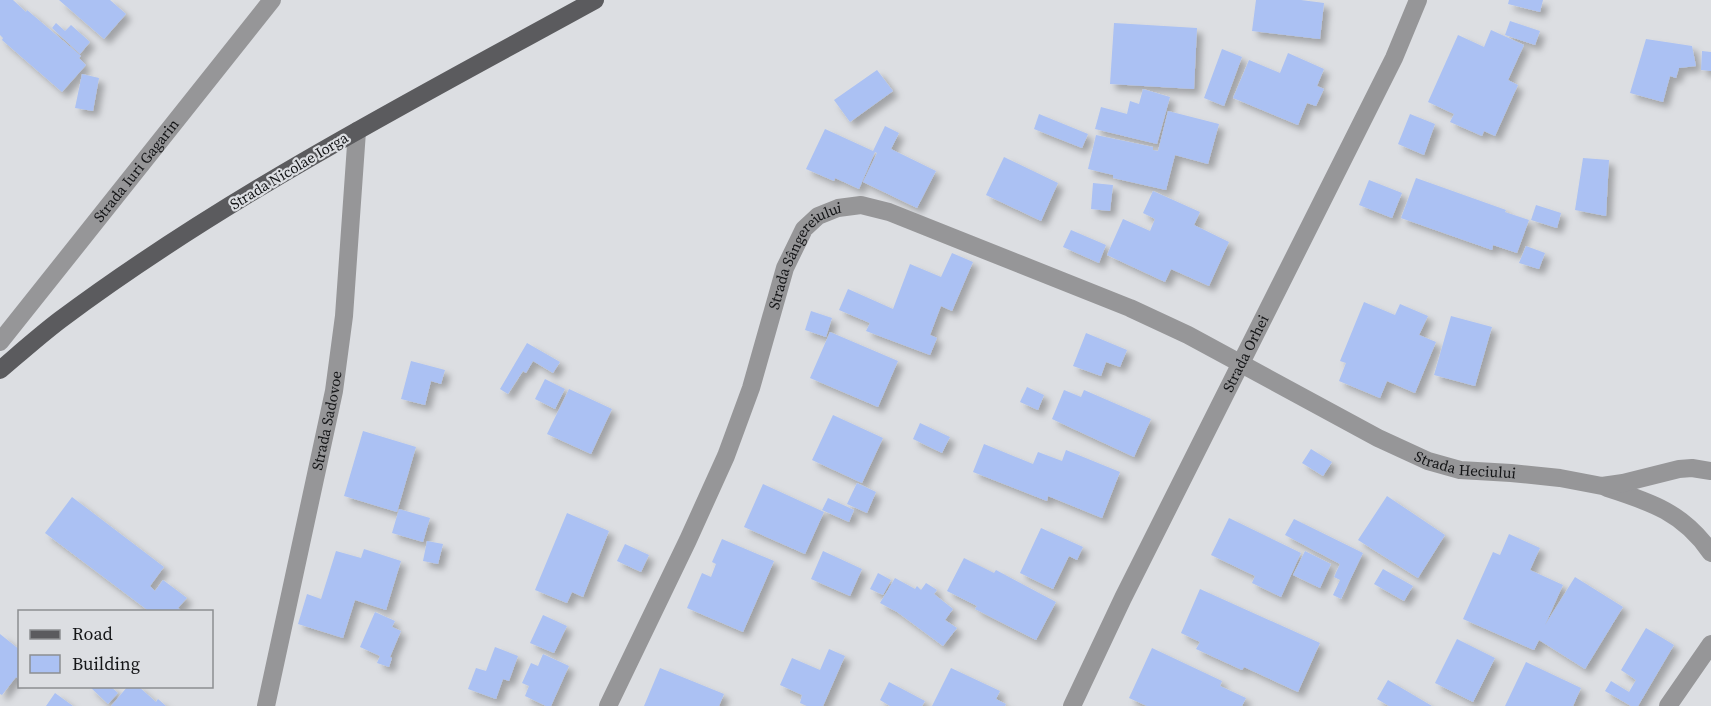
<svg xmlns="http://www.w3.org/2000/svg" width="1711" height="706" font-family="'Source Serif 4',serif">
<defs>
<filter id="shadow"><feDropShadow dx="5.5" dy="5.5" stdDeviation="3" flood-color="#0004"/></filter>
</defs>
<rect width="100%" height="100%" fill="#dcdee2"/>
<path fill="#abc1f3" filter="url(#shadow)" d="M0,0H13L26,12L27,10L81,56L79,58L86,65L62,92L2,40L3,38L0,35Z
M59,0H110L126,14L104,39Z
M1256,0H1301L1324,3L1320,39L1252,31Z
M1509,0H1543L1540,12L1508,4Z
M1510,21L1540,31L1535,45L1505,35Z
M56,23L65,31L71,25L90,42L80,54L52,28Z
M1114,23L1197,28L1194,89L1110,84Z
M1491,30L1524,45L1508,80L1518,85L1495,136L1484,131L1482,136L1450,122L1454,114L1428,102L1458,35L1484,47Z
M1646,39L1692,46L1696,66L1679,68L1676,78L1670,76L1663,102L1630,93Z
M1222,49L1242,57L1224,106L1204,98Z
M1702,51L1711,52V71L1701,70Z
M1288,53L1324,69L1317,86L1324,89L1316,106L1307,103L1298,125L1233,98L1249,60L1280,73Z
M877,70L893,91L850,122L834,100Z
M82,74L99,78L93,111L75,108Z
M1143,89L1170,97L1157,144L1095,129L1101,107L1127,114L1130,101L1139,104Z
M1168,111L1219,124L1208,164L1175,155L1166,190L1113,178V175L1088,169L1096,135L1153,147V150L1158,151Z
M1039,114L1088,134L1082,148L1034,129Z
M1410,114L1435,124L1424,155L1398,144Z
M885,126L899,133L891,149L936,171L917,208L863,182L877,153L875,152L859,189L835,178L834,181L806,169L825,129L873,151Z
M1004,157L1058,183L1041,221L986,195Z
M1583,158L1609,160L1606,216L1575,210Z
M1416,178L1506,210L1505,212L1529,220L1517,253L1493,245L1492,250L1401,218Z
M1369,180L1402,193L1392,218L1359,205Z
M1093,183L1113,185L1110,211L1091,209Z
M1153,191L1200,212L1194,225L1229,242L1209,286L1171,269L1165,282L1107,255L1123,219L1150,231L1155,219L1143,213Z
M1536,205L1561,213L1557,228L1531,220Z
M1071,230L1106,245L1099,263L1063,247Z
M1526,246L1545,253L1539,269L1519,263Z
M952,253L973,262L952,311L941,306L930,335L937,338L930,355L866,331L870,323L839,310L848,289L893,309L910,264L941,277Z
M1364,302L1395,315L1400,304L1428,316L1419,335L1436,342L1415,393L1387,381L1380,398L1339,381L1346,363L1340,361Z
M811,311L832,318L826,337L805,330Z
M1451,316L1492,327L1475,386L1434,375Z
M830,332L898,361L878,407L810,378Z
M1086,333L1127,350L1120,367L1106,362L1101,376L1073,366Z
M527,343L560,362L553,373L533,361L526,373L523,371L508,394L500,389Z
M411,361L445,370L441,384L431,381L425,405L401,399Z
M545,379L565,389L555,409L535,399Z
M1027,387L1044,395L1038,410L1020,402Z
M569,389L612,409L591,454L547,434Z
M1064,390L1081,397L1084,390L1151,419L1134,457L1052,419Z
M833,415L883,438L862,483L812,460Z
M920,423L950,437L942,453L913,439Z
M363,431L416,447L397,512L344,496Z
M984,444L1033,464L1038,452L1062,461L1066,450L1120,472L1102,518L1048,496L1047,501L973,472Z
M1311,449L1332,462L1323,476L1302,463Z
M857,483L876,492L867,513L847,504Z
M763,484L824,512L805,554L744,527Z
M1387,496L1445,535L1418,578L1358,540Z
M72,497L164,567L150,586L155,591L163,580L187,598L178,608L183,612H150L45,533Z
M828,498L854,510L849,522L822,510Z
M399,509L430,518L423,542L392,533Z
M567,513L609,531L583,597L572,592L567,603L535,590Z
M1229,518L1301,553L1281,597L1252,583L1255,576L1211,555Z
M1294,519L1363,553L1341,599L1333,595L1340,580L1334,577L1340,564L1285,535Z
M1041,528L1083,547L1077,560L1069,556L1053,589L1020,573Z
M1509,534L1540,548L1530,570L1563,585L1545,625L1575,577L1623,607L1585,669L1539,640L1534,650L1463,619L1493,552L1500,555Z
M722,539L774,561L743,632L687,608L702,573L711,577L716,564L712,562Z
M427,541L443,544L438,564L423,561Z
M625,544L649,555L641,572L617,561Z
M364,549L401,561L386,610L355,600L343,638L298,624L307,594L321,599L336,551L361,558Z
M823,551L862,569L850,596L811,579Z
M1305,551L1331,564L1320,588L1293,575Z
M964,558L994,573L996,570L1056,602L1036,640L975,609L977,606L947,591Z
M1383,569L1413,586L1404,601L1374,584Z
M878,573L891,580L883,595L870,589Z
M895,578L915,589L917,586L921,590L926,583L937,590L934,594L953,609L945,620L957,628L943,646L897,612L880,603Z
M1200,589L1320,643L1298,692L1244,667L1242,670L1196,649L1200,642L1181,633Z
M375,612L395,621L392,627L401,631L390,657L392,658L389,667L377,663L380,656L360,647Z
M543,615L567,626L554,653L530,643Z
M1646,628L1674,645L1638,706H1631L1605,691L1611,681L1629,692L1636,680L1621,670Z
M0,634L20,650V680L16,677L2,695L0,694Z
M1457,639L1495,658L1473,702L1435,683Z
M495,647L518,656L509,681L503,679L496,699L468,689L476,668L486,671Z
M1152,648L1222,681L1220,686L1246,698L1242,706H1147L1129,698Z
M829,649L845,656L823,706H807L800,703L802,695L780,685L792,658L820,670Z
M543,654L569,666L551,706H546L525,696L529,686L522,683L531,663L538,666Z
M1526,662L1581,688L1573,706H1505Z
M660,668L724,694L719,706H644Z
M951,668L1000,691L996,699L1006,704L1005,706H932Z
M1388,680L1432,706H1389L1377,699Z
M889,682L925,701L922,706H890L880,700Z
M89,686H110L118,693L108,704Z
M128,686H138L156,702L158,699L166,706H111Z
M55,693L73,706H46Z"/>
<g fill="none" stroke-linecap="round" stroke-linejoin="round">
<g stroke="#969698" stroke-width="18">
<path id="s1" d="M0,342L272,0"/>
<path d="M1607,488C1651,502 1684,513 1711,553"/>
<path id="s2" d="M266,706L334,391L344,316L357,131"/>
<path id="s3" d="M608,706L688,540L726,456L751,388L785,268L804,229L818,216L838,208L861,205L889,212L1130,308L1188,335L1378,438L1428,461L1460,470L1511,473L1560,478L1602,486L1623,483L1679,469L1692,468L1711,471"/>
<path id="s4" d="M1072,706L1123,598L1394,58L1418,0"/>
<path d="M1668,706L1711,644"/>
</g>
<path stroke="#5b5b5e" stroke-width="18" d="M0,370C20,353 39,336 60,320C226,196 413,100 595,0"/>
</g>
<g text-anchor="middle" stroke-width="4.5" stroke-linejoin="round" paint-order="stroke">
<g font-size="15" fill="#141517" stroke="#dcdee2">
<text dy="5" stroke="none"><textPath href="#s1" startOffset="219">Strada Iuri Gagarin</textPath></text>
<text transform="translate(289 171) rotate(-31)" y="5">Strada Nicolae Iorga</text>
<text dy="5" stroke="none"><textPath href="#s3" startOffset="496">Strada Sângereiului</textPath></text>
<text dy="5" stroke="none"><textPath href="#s4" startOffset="393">Strada Orhei</textPath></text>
<text dy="5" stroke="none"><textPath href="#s2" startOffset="292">Strada Sadovoe</textPath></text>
<text dy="5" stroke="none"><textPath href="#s3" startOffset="1242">Strada Heciului</textPath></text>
</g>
</g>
<rect x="18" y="610" width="195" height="78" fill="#dcdee2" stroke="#8c8e91" stroke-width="1.5"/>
<rect x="30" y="630" width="30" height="9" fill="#5b5b5e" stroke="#8c8e91" stroke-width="1.5"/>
<text x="72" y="640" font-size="18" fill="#141517">Road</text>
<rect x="30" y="655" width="30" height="18" fill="#abc1f3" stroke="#8c8e91" stroke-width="1.5"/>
<text x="72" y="670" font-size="18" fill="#141517">Building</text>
</svg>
